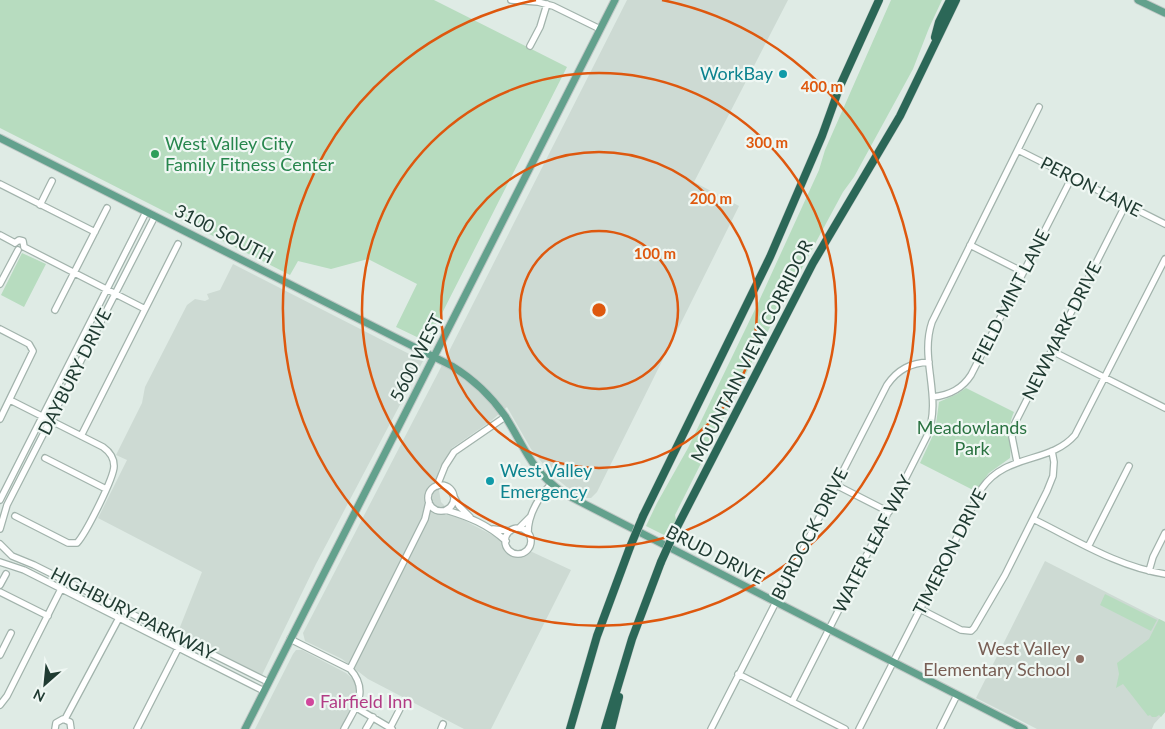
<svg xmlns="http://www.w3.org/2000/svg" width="1165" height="729" font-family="Lato,sans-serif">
<rect width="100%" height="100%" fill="#dfebe5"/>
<path fill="#cddad3" d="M627,0H788L694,182L739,206L597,492L591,498H584L573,492L552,475L531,449L507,407L491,421L452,448L439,469L437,478L441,502L454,515L496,537L502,542L506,553L518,557L530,551L571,570L491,729H464L368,679L342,659L305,641L303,633L438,373Z
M233,264L423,361L316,564L262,675L178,632L202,572L98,518L127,460L116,455L142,403L145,387L187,305L195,299L205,301L209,299L207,294L220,290Z
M1045,561L1165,622V712L1154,724L1152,729H1037L976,698Z
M296,650H302L346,673L354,680L357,697L340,729H255L293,654Z"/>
<path fill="#b7dcbf" d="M0,0H434L567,67L431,335L421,339L396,327L417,284L368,259L331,269L298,261L290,275L0,128Z
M891,0H942L929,28L913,69L854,177L843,192L762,342L675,515L676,520L668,537L646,526L657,503L688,448L759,301L819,170L825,150Z
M22,253L46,264L24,307L1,295Z
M966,388L1014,412C1006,430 1012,440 1010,458L989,473L975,491L920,463L935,431L939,402L957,394Z
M1105,594L1157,620L1151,631L1100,605Z
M1159,619L1165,622V712L1161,717L1159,715L1156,717H1152L1150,715L1148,716L1123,684L1116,688L1119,674L1117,663L1149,639Z"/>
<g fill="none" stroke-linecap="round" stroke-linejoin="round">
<g stroke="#a2b3ac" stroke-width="8">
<path id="minor" d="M511,0L538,2L553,6L600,29
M530,46L540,27L547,4
M1018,150L1165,224
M0,184L95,232
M40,205L52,181
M0,235L15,243
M15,243L19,240L23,241L24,247
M970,245L1023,272
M24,247L145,309
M0,284L18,250
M55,310L107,208
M0,329L29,344L33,351L0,419
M1052,351L1165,408
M933,397C950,395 962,389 971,375L1072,177
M10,400L103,447C110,452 114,458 114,466C114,478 86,533 77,543H68L15,516
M81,436L178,244
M45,458L106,489
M1017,462L1012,437L1015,423L1126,204
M836,485L889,512
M428 498a13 13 0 1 1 26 0a13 13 0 1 1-26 0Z
M437,486L445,466L454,452L505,417
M453,495L459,506L470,517
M0,500L146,212
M446,510C469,517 487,524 506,541
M1033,519C1076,540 1118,567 1165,574
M519,528L530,517
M505 541a13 13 0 1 1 26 0a13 13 0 1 1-26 0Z
M0,529L7,505L155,216
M493,529L510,531
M528,533C528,514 539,497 551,484
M0,544L12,556L34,565L268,682
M1088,547L1129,466
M0,562L24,570L264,691
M1149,571L1153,557L1165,533
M0,585L6,574
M0,592L48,616
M920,609L961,630L971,631L974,628L1005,575L1047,491L1053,476L1054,462L1052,451
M290,639L350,669C370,691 355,708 344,729
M0,655L11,633
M350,669L425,519L429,502
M738,674L845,729
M792,702L927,436C943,397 919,360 932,322L1039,107
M0,705L7,696L63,585
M355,707L392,729
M65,719L119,618
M390,728L403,703
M55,729L56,723L63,719L70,722L71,729
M137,729L183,639
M366,729L373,717
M441,729L443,724
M711,729L887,385C898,369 911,363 929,362
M859,729L982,488C1006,453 1050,464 1075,435L1165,259
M940,729L957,695"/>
</g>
<g stroke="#c1c8c6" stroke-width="9">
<path id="major" d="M1138,0L1165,13
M0,138L452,366C473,379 491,396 505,416C526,449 530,470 565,494L1024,729
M245,729L615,0"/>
</g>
<g stroke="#c1c8c6" stroke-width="9">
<path id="highway" d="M935,37L939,22L950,0
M643,516L770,257L822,136L840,86L879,0
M675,531L813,263L900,116L956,0
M570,729L597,636L630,547
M605,729L632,639L661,562
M611,729L619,697"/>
</g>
<use href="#minor" stroke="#fff" stroke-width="5.5"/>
<use href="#major" stroke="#63a18d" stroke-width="7"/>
<use href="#highway" stroke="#2b6757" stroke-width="8"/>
<g stroke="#c1c8c6" stroke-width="9" stroke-linecap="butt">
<path id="highway-bridge" d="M630,547L643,516
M661,562L675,531"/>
</g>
<use href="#highway-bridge" stroke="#2b6757" stroke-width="8"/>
</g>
<g fill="none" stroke="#de580e" stroke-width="2.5">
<circle cx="599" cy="310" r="79"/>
<circle cx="599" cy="310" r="158"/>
<circle cx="599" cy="310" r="237"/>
<path d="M662 0A316 316 0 1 1 536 0"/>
</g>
<g fill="#0f9aa8" stroke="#eff7f3" stroke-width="2">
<circle cx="783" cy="74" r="5"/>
<circle cx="490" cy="481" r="5"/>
</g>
<circle fill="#2e9e5b" stroke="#eff7f3" stroke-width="2" cx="155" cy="154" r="5"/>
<circle fill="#8d6e63" stroke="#eff7f3" stroke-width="2" cx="1080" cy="659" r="5"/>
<circle fill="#d1479c" stroke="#eff7f3" stroke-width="2" cx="310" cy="702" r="5"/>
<g text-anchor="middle" stroke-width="4.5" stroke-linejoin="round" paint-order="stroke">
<g font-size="18" fill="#0d838f" stroke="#eff7f3" text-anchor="end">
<text x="773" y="80">WorkBay</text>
<text x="500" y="477" text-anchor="start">West Valley<tspan x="500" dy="21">Emergency</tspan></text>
</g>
<g font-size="18" fill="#27864d" stroke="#eff7f3" text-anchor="start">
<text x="165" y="150">West Valley City<tspan x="165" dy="21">Family Fitness Center</tspan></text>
</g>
<g font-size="18" fill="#203b32" stroke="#eff7f3">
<text transform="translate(1091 187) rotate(27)" y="6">PERON LANE</text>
<text transform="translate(224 234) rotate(27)" y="6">3100 SOUTH</text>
<text transform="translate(1011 297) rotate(-63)" y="6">FIELD MINT LANE</text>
<text transform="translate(1062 331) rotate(-63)" y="6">NEWMARK DRIVE</text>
<text transform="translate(752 351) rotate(-63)" y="6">MOUNTAIN VIEW CORRIDOR</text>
<text transform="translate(417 358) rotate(-63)" y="6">5600 WEST</text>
<text transform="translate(75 372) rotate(-63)" y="6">DAYBURY DRIVE</text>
<text transform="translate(810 534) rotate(-63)" y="6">BURDOCK DRIVE</text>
<text transform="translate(873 544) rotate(-63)" y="6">WATER LEAF WAY</text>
<text transform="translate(950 552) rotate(-63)" y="6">TIMERON DRIVE</text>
<text transform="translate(715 555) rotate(27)" y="6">BRUD DRIVE</text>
<text transform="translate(133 614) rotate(27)" y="6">HIGHBURY PARKWAY</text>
</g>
<g font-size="18" fill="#2a7241" stroke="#eff7f3">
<text x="972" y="434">Meadowlands<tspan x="972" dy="21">Park</tspan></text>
</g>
<g font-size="18" fill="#785e54" stroke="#eff7f3" text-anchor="end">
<text x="1070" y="655">West Valley<tspan x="1070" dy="21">Elementary School</tspan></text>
</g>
<g font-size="18" fill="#b23c85" stroke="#eff7f3" text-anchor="start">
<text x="320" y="708">Fairfield Inn</text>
</g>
</g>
<circle cx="599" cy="310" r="8" fill="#de580e" stroke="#eff7f3" stroke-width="2.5"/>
<g font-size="15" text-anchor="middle" font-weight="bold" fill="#de580e" stroke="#eff7f3" stroke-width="4.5" stroke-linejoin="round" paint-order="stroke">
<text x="822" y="92">400 m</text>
<text x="767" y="148">300 m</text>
<text x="711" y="204">200 m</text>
<text x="655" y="259">100 m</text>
</g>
<g transform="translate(45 684) rotate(207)" stroke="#eff7f3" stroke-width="4" paint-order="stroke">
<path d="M0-4L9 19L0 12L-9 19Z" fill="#203b32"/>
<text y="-8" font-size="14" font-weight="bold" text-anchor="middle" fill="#203b32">N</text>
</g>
</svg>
